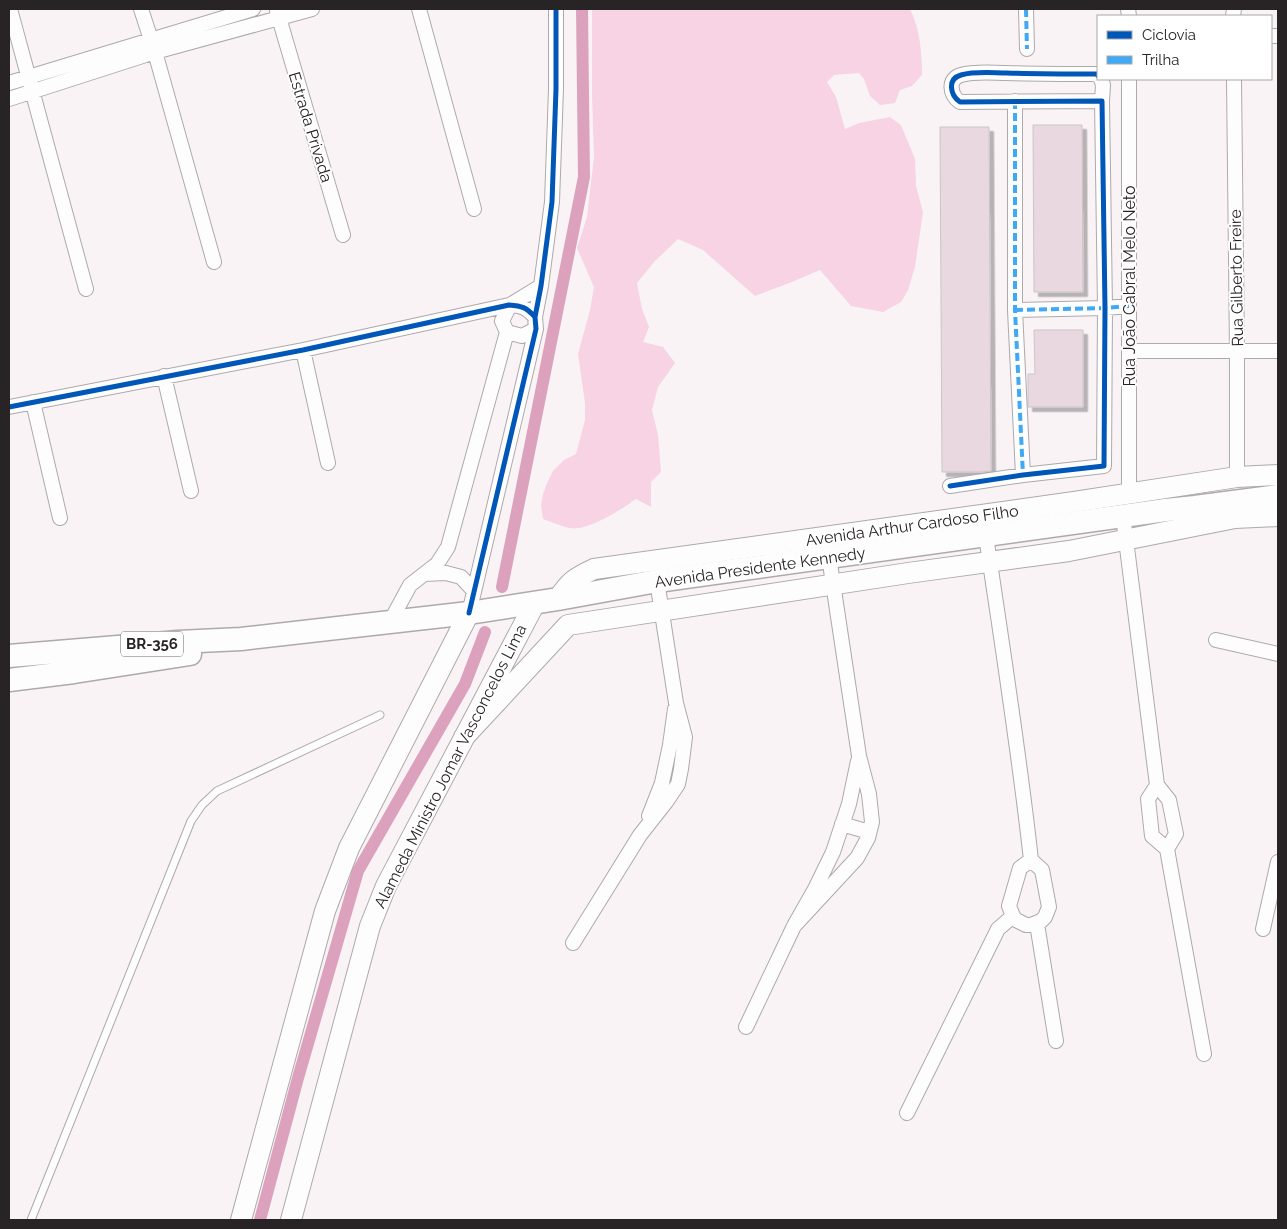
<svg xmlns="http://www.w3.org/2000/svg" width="1287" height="1229" font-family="Raleway,sans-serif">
<defs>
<filter id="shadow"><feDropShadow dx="4.5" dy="4.5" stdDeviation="0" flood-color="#0004"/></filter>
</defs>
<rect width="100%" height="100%" fill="#f9f3f6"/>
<path fill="#f7d3e3" d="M592,9H910C920,29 922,53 922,75L912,86L900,90L895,103L880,105L870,96L864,79L859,73L834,75L827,82L836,97L845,129L859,123L890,117L901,125L915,159L916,186L923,212L915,267L908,290L901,302L883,312L851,306L820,270L792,282L755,296L703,250L678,239L654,262L637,283L642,309L649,327L643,342L663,347L675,363L658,387L652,410L658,435L661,472L651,482V507L636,499C622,509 587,532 569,528C561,526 552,522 543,519L541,506L543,494L547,483L553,471L564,460L576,454L585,420V403L578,354L590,310L594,287L577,248L587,217L594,157L592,96Z"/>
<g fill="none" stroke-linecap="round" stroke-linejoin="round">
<path stroke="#dca2bd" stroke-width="12" d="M502,587L584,177L582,9
M260,1220L298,1078L358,871L465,684L485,632"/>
</g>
<path fill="#ead8e0" stroke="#cac5c7" filter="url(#shadow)" d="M1033,125H1082L1083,292H1034Z
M940,127H989L991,471L981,472H942Z
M1034,330H1083V407H1028V374H1035Z"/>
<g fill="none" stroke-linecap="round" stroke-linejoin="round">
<g stroke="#aea9ab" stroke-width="9">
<path id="lane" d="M31,1220L191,821L202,805L217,791L380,715"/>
</g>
<g stroke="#aea9ab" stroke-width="16">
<path id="street" d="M10,9L86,289
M141,9L155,52L214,262
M419,9L474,209
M1026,9L1027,49
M1128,9L1129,16
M277,11L343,235
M1233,16L1234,9
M1271,36H1278
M1101,79L1103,85L1102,101
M1234,79L1237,351V477
M9,83L253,9
M9,99L155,52L312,9
M1015,101V310L1023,475
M1015,310L1105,308L1129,306
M536,329L522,336L507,332L502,321L510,305L541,286
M303,350L328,463
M1129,351H1278
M164,376L191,491
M33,402L60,518
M9,407L303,350L509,305C522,306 526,307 535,317
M950,486L1023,475L1104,466L1105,308L1102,101L960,102C950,95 947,79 961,75C975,71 993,73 1007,73C1037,74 1067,74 1097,74L1098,76
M1129,493V79
M1123,516L1157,785L1169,800L1176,834L1167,849
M986,536C1002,644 1019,751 1031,860
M424,574L446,573L461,577L474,591
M469,613L536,329L535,317L541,286L552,202L556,89V9
M390,622L410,585L437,564L448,547L507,332
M1216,640L1278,654
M1157,785L1148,799L1152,836L1167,849L1204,1054
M649,816L662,783L670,745L675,709
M842,824L869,832
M1031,860L1042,870L1049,907L1045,917L1041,921L1031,925H1026L1016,920L1013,916L1009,906L1020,868Z
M1037,924L1056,1041
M794,926L857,858L868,838L872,822L869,794L859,756L829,557
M1263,929L1278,862
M573,943L640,835L666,802L678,784L681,769L685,737L676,703L657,581
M746,1027L794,926L815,889L833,852L849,804L858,761
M907,1113L998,929L1013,916"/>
</g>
<g stroke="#aea9ab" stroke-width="22">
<path id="secondary" d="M558,599C570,581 575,578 594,569L1074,502L1237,477L1278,475
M464,737L568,625L908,573L1069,551L1235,518L1278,516
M241,1220L325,911L349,848L469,613
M291,1220L370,926L386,886L535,603"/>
</g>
<g stroke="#aea9ab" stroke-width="25">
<path id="primary" d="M9,656L178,642L241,639L469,613L558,599L657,581L1166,510L1195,507L1278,496
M9,680L74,672L190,654"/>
</g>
<use href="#lane" stroke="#fefdfe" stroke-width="7"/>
<use href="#street" stroke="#fefdfe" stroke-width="14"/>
<use href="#secondary" stroke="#fefdfe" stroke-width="20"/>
<use href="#primary" stroke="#fefdfe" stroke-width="22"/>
<path stroke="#3fa9f5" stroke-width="4" stroke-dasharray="8 4" stroke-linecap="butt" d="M1026,9L1027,49
M1015,101V310L1023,475
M1015,310L1105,308L1129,306"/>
<g stroke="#fff" stroke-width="8">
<path id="cycleway" d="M9,407L303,350L509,305C522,306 526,307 535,317
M950,486L1023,475L1104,466L1105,308L1102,101L960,102C950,95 947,79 961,75C975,71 993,73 1007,73C1037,74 1067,74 1097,74L1098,76
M469,613L536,329L535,317L541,286L552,202L556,89V9"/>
</g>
<use href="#cycleway" stroke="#0057b8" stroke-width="5"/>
</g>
<g text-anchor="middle" stroke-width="4" stroke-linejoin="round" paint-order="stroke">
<rect fill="#fff" stroke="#686566" stroke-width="1" x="121" y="631.5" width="62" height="25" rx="4"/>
<g font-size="15" font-weight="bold" fill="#282325">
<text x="152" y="649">BR-356</text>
</g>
<g font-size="16" fill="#282325" stroke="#fff">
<text transform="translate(311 127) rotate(73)" y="6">Estrada Privada</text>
<text transform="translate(1236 278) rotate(-91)" y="6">Rua Gilberto Freire</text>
<text transform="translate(1129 286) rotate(-90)" y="6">Rua João Cabral Melo Neto</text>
<text transform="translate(912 525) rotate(-8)" y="6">Avenida Arthur Cardoso Filho</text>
<text transform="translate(760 567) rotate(-8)" y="6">Avenida Presidente Kennedy</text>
<text transform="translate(450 766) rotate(-63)" y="6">Alameda Ministro Jomar Vasconcelos Lima</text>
</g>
</g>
<rect width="1287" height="1229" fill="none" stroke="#282325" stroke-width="20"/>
<rect x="1097" y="15" width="175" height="65" fill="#ffffff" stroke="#a9a7a8"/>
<rect x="1107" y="31" width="25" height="8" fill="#0057b8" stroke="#a9a7a8"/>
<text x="1142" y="40" font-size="15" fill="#282325">Ciclovia</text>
<rect x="1107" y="56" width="25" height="8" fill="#3fa9f5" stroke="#a9a7a8"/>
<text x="1142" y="65" font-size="15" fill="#282325">Trilha</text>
</svg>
